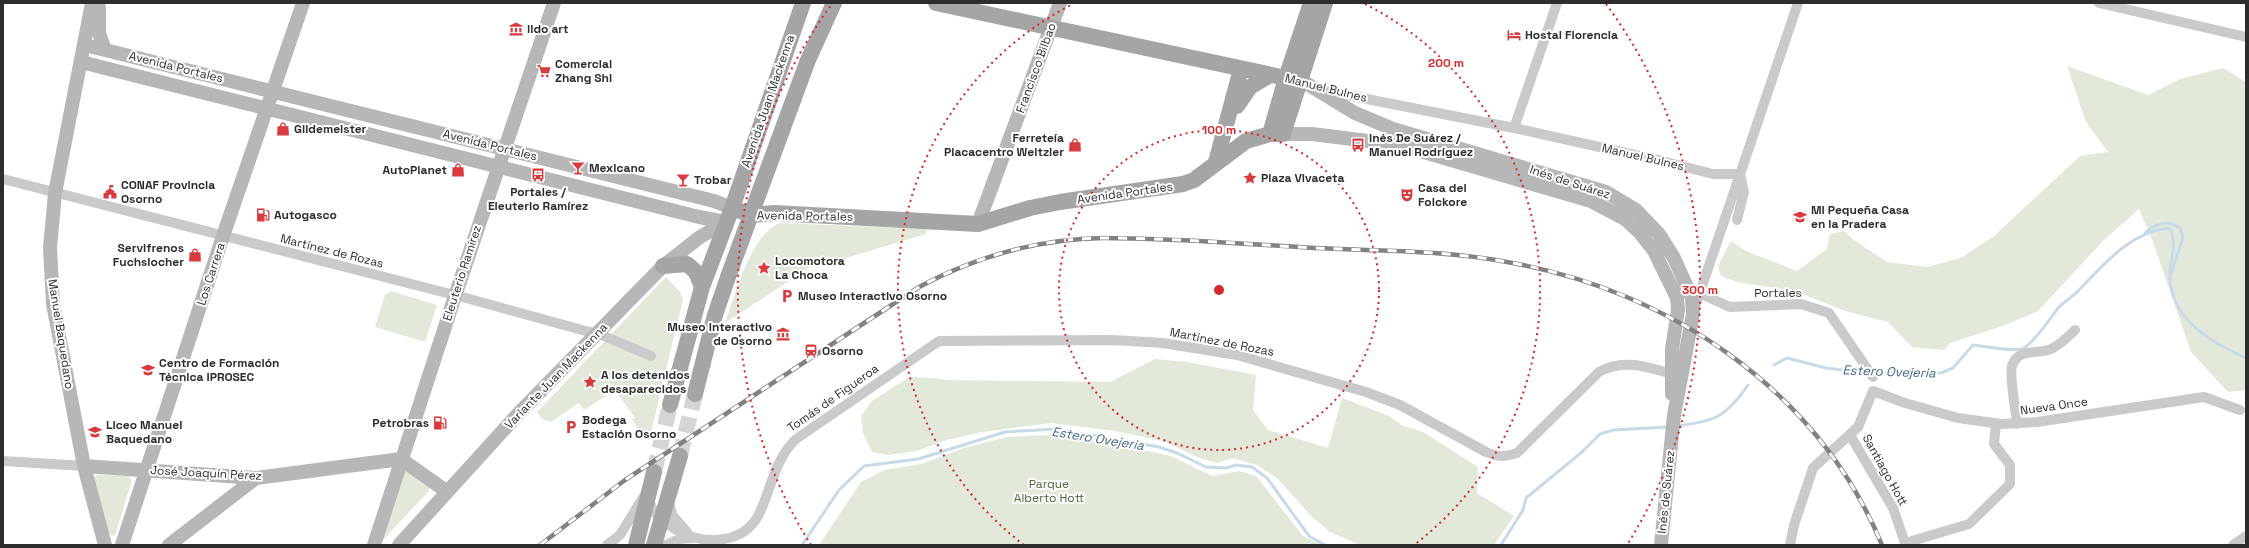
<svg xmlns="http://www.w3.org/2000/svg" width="2249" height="548" font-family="'Space Grotesk',sans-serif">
<rect width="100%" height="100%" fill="#fff"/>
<path fill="#e2e9db" d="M2067,66L2148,95L2180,79L2223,68L2246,82V390L2228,392L2191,352L2153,242L2139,209L2104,240L2038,311L2005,325L1950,343L1944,350L1912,347L1888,322L1845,311L1795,291L1737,282L1721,276L1718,266L1731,241L1746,251L1797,271L1827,249L1830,234L1844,231L1854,240L1887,262L1927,267L1961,258L1994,236L2080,156L2108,152L2086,122Z
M780,223L926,229V234L836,261L824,258L725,323C735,295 751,234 780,223Z
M666,277L680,292L683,299L651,432L644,437L632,419L635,418L615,390L584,410L579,403L551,422L542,419L537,412Z
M391,291L437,305L425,342L375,327L385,295Z
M1155,359L1187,362L1256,375L1253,410L1268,430L1328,448L1342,398L1387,415L1403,426L1423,432L1478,467L1477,493L1514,516L1494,545H1360L1330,532L1312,517L1277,478L1257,465L1233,458L1217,463L1199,458L1163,441L1115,431L1051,423L982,432L947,440L916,451L889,455L872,452L863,433L861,416L872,401L909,377L936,378L945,380L1110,382Z
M1053,435L1124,446L1171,456L1212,476L1240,471L1257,477L1303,536L1323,545H819L861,482L884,470L921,464L964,448L1007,437Z
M402,467L429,482V491L384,539L379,537Z
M98,475L128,476L132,480L115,535L111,536L107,530L94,477Z"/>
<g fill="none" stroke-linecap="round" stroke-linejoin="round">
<path stroke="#c8dae8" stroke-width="3" d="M2145,233C2156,223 2167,219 2180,228L2183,238L2171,274
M1774,365L1787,358L1826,368L1867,373
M1874,373H1941L1953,368L1973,345C1984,346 2015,353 2024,348C2035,341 2050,319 2058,308C2065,301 2074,296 2081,288C2106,262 2131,232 2169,228C2177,241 2172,255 2170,269C2166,316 2208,341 2246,358
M1676,426C1714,422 1726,417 1748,385
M802,545L839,490L864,466L918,459L1005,432L1056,429L1159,447L1177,453L1206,467L1226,468L1236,465L1252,467L1267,478L1309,536L1325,545
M1501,545L1523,510L1526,498L1582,452L1600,434L1613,430L1668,427"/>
<path stroke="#d5d5d5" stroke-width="16" stroke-dasharray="16 8" stroke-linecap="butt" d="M680,456L695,394
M654,472L670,405"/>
<path stroke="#cacaca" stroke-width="10" d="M2099,3L2246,37
M1321,90L1514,128L1662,161L1713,174H1740
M1514,128L1557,3
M3,179L466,298L604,336L651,356
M1737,220L1744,192L1740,174
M1699,293L1730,307L1801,304L1829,313L1873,377
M1695,307L1798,3
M2017,424C2016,412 2009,375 2012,366C2018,347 2038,355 2051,349C2061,344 2068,337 2075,330
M1850,435L1893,508L1905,543L1969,524L2010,484V465L1994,444L1996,424
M3,461L84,466
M649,498C651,513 663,522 675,529C703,546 745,545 760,512C772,486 775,459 796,439L939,341L1113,340L1163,343L1237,355L1366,392L1400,405L1486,452C1498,457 1505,457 1517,453L1599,372C1623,358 1647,367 1672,374
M668,500L673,516L687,532
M607,545L620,535L644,496
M666,545L679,539L692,538
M1790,545L1794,525L1813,468L1858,427L1873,391L1905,403L1958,418L2001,424L2037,422L2204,397L2240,410
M2233,545L2246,536"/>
<path stroke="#b7b7b7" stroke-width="14" d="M92,3L55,193L50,248L53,304L84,466L105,545
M99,7V33L105,50
M85,45L714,201L732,208
M81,62L699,217L726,222
M1290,79L1304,82L1355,113L1393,129L1606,192L1636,210L1659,234L1674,258L1692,298L1693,314L1674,415L1661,545
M1283,134H1312L1400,145L1591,201L1625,219L1640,233L1654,251L1677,298L1678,310L1672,349V394
M978,224L1060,3
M84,466L256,478L401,459L446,491
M122,545L223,236L303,3
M169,545L256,478
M374,545L455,296L554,3
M399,545L519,413L663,266L700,237L726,222"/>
<path stroke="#a5a5a5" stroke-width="16" d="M936,3L1286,78
M1237,106L1250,87L1270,75
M1270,134L1286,78L1311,3
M1216,162L1241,69
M732,208L751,215L774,213L978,224L1030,208L1060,202L1183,184L1194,180L1246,141L1270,134H1283L1325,3
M663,266L687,264L696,272L702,287
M695,394L715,315L728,277L808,60L834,3
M670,405L702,287L732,208L803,3
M636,545L654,472
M654,545L680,456"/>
<g stroke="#828282" stroke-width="4.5">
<path id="rail" d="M540,545L625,480L919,287C977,256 1038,239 1103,238C1174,238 1244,244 1315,248C1378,251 1444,250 1507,262C1669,290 1818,390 1882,545"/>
</g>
<use href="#rail" stroke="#fff" stroke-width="3" stroke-dasharray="9" stroke-linecap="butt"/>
</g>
<g fill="none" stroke="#d62828" stroke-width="2" stroke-dasharray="2 4">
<circle cx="1219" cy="290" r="160"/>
<path d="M1024 545A321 321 0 0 1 1073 4M1365 4A321 321 0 0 1 1414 545"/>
<path d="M811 545A481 481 0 0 1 832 4M1606 4A481 481 0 0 1 1627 545"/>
</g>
<defs>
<g id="museum-bare" transform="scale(1.08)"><path d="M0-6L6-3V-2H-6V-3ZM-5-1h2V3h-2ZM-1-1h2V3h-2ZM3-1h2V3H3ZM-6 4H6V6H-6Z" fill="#d93a3d" stroke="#fff" stroke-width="2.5" paint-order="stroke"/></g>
<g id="hotel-bare" transform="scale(1.08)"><path d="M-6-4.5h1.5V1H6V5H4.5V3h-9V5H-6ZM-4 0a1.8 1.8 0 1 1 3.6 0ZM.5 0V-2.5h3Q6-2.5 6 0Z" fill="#d93a3d" stroke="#fff" stroke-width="2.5" paint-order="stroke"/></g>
<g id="supermarket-bare" transform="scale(1.08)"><path d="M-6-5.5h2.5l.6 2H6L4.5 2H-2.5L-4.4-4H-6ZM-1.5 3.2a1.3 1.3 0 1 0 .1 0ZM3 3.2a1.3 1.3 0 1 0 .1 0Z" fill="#d93a3d" stroke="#fff" stroke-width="2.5" paint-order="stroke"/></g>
<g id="shop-bare" transform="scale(1.08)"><path d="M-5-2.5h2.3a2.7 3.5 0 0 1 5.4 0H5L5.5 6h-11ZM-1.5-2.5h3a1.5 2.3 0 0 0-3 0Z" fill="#d93a3d" stroke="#fff" stroke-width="2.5" paint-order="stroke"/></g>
<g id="bus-bare" transform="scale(1.08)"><path d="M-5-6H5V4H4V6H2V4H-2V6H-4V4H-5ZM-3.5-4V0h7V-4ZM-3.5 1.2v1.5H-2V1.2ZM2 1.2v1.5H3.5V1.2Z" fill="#d93a3d" stroke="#fff" stroke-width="2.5" paint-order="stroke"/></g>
<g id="bar-bare" transform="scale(1.08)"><path d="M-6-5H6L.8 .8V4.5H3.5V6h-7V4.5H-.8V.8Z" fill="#d93a3d" stroke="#fff" stroke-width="2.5" paint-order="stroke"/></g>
<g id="sight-bare" transform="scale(1.08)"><path d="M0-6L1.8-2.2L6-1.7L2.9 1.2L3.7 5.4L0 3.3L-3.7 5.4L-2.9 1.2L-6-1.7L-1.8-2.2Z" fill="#d93a3d" stroke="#fff" stroke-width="2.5" paint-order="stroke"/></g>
<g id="civic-bare" transform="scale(1.08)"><path d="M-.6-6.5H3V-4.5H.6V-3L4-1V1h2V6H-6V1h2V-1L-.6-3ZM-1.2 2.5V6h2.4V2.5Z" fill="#d93a3d" stroke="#fff" stroke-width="2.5" paint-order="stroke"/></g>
<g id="theatre-bare" transform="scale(1.08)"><path d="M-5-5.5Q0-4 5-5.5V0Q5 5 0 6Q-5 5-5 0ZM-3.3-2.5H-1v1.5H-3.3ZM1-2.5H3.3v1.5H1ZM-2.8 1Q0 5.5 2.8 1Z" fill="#d93a3d" stroke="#fff" stroke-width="2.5" paint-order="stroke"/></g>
<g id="fuel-bare" transform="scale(1.08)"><path d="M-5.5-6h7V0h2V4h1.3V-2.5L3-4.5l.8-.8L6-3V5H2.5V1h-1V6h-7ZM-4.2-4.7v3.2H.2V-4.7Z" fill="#d93a3d" stroke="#fff" stroke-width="2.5" paint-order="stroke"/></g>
<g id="school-bare" transform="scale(1.08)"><path d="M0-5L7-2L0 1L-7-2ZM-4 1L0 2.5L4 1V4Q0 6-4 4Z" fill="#d93a3d" stroke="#fff" stroke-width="2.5" paint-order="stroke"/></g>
<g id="parking-bare" transform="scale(1.08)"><path d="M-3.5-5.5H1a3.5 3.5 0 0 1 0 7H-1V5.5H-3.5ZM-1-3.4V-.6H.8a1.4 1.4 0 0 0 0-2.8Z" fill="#d93a3d" stroke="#fff" stroke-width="2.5" paint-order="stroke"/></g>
<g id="station-bare" transform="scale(1.08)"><path d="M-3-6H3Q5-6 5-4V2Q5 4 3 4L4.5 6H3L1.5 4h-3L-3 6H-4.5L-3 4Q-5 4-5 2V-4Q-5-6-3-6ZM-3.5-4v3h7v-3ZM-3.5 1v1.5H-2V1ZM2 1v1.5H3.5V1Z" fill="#d93a3d" stroke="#fff" stroke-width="2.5" paint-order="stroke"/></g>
<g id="university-bare" transform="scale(1.08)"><path d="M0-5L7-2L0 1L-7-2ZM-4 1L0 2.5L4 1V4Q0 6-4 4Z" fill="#d93a3d" stroke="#fff" stroke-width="2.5" paint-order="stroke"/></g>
</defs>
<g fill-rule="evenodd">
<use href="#museum-bare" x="516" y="29"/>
<use href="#hotel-bare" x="1514" y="35"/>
<use href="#supermarket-bare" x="544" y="71"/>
<use href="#shop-bare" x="283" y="129"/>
<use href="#shop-bare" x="1075" y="145"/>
<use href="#bus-bare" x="1358" y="145"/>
<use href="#bar-bare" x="578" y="168"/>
<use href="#shop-bare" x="458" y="170"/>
<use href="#bus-bare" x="538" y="175"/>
<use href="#sight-bare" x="1250" y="178"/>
<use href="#bar-bare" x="683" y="180"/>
<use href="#civic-bare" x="110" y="192"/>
<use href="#theatre-bare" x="1407" y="195"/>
<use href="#fuel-bare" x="263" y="215"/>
<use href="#school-bare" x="1800" y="217"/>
<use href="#shop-bare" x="195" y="255"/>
<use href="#sight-bare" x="764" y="268"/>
<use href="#parking-bare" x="787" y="296"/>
<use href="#museum-bare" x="783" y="334"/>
<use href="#station-bare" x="811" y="351"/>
<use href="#university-bare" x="148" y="370"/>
<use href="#sight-bare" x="590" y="382"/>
<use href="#fuel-bare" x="440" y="423"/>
<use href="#parking-bare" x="571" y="427"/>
<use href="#school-bare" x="95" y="432"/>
</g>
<g text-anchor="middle" stroke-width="4" stroke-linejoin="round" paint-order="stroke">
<g font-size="12" font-weight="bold" fill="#2d2d2d" stroke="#fff" text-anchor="start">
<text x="527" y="33">lido art</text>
<text x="1525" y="39">Hostal Florencia</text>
<text x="555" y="68">Comercial<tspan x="555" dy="14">Zhang Shi</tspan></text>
<text x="294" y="133">Gildemeister</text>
<text x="1064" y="142" text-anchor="end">Ferreteía<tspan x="1064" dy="14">Placacentro Weitzler</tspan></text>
<text x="1369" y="142">Inés De Suárez /<tspan x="1369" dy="14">Manuel Rodríguez</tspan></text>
<text x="589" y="172">Mexicano</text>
<text x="447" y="174" text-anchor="end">AutoPlanet</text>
<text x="1261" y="182">Plaza Vivaceta</text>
<text x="694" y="184">Trobar</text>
<text x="121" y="189">CONAF Provincia<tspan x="121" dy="14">Osorno</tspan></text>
<text x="1418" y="192">Casa del<tspan x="1418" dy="14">Folckore</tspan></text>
<text x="538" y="196" text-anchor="middle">Portales /<tspan x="538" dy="14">Eleuterio Ramírez</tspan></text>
<text x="1811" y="214">Mi Pequeña Casa<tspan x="1811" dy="14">en la Pradera</tspan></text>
<text x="274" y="219">Autogasco</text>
<text x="184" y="252" text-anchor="end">Servifrenos<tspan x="184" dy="14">Fuchslocher</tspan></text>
<text x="775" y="265">Locomotora<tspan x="775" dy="14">La Choca</tspan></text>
<text x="798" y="300">Museo Interactivo Osorno</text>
<text x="772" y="331" text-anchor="end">Museo Interactivo<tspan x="772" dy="14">de Osorno</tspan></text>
<text x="822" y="355">Osorno</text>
<text x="159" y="367">Centro de Formación<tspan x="159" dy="14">Técnica IPROSEC</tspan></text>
<text x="601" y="379">A los detenidos<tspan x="601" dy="14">desaparecidos</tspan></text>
<text x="582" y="424">Bodega<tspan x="582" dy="14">Estación Osorno</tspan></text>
<text x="429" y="427" text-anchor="end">Petrobras</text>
<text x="106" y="429">Liceo Manuel<tspan x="106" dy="14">Baquedano</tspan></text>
</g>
<g font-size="12" fill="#2d2d2d" stroke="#fff">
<text transform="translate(176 67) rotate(14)" y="4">Avenida Portales</text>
<text transform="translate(1036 68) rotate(-70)" y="4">Francisco Bilbao</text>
<text transform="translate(1326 88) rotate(14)" y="4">Manuel Bulnes</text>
<text transform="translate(768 101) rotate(-71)" y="4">Avenida Juan Mackenna</text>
<text transform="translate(490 145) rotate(14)" y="4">Avenida Portales</text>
<text transform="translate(1643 157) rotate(13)" y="4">Manuel Bulnes</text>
<text transform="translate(1570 182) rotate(18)" y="4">Inés de Suárez</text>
<text transform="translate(1125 193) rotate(-8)" y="4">Avenida Portales</text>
<text transform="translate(805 216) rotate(1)" y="4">Avenida Portales</text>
<text transform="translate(332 251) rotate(14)" y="4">Martínez de Rozas</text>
<text transform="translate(462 273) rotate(-72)" y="4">Eleuterio Ramírez</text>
<text transform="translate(211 274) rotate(-72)" y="4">Los Carrera</text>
<text x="1778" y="297">Portales</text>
<text transform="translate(61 334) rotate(81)" y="4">Manuel Baquedano</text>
<text transform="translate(1222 342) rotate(11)" y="4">Martínez de Rozas</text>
<text transform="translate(556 376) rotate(-46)" y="4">Variante Juan Mackenna</text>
<text transform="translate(833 398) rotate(-35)" y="4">Tomás de Figueroa</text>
<text transform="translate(2054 406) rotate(-8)" y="4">Nueva Once</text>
<text transform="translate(1885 470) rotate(61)" y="4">Santiago Hott</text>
<text transform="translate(206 473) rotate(3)" y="4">José Joaquín Pérez</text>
<text transform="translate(1666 492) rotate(-84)" y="4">Inés de Suárez</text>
</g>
<g font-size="12" fill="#4e653d" stroke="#fff">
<text x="1049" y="488">Parque<tspan x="1049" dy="14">Alberto Hott</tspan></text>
</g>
<g font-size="13" font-style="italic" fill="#416989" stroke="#fff">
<text transform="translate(1889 371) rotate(2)" y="5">Estero Ovejeria</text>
<text transform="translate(1098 438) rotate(9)" y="5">Estero Ovejeria</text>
</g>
</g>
<circle cx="1219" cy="290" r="6" fill="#d62828" stroke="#fff" stroke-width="2"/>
<g font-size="12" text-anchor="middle" font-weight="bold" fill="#d62828" stroke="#fff" stroke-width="4" stroke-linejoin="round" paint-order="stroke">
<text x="1446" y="67">200 m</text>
<text x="1219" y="134">100 m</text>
<text x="1700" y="294">300 m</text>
</g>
<rect width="2249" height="548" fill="none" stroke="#2d2d2d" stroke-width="8"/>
</svg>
